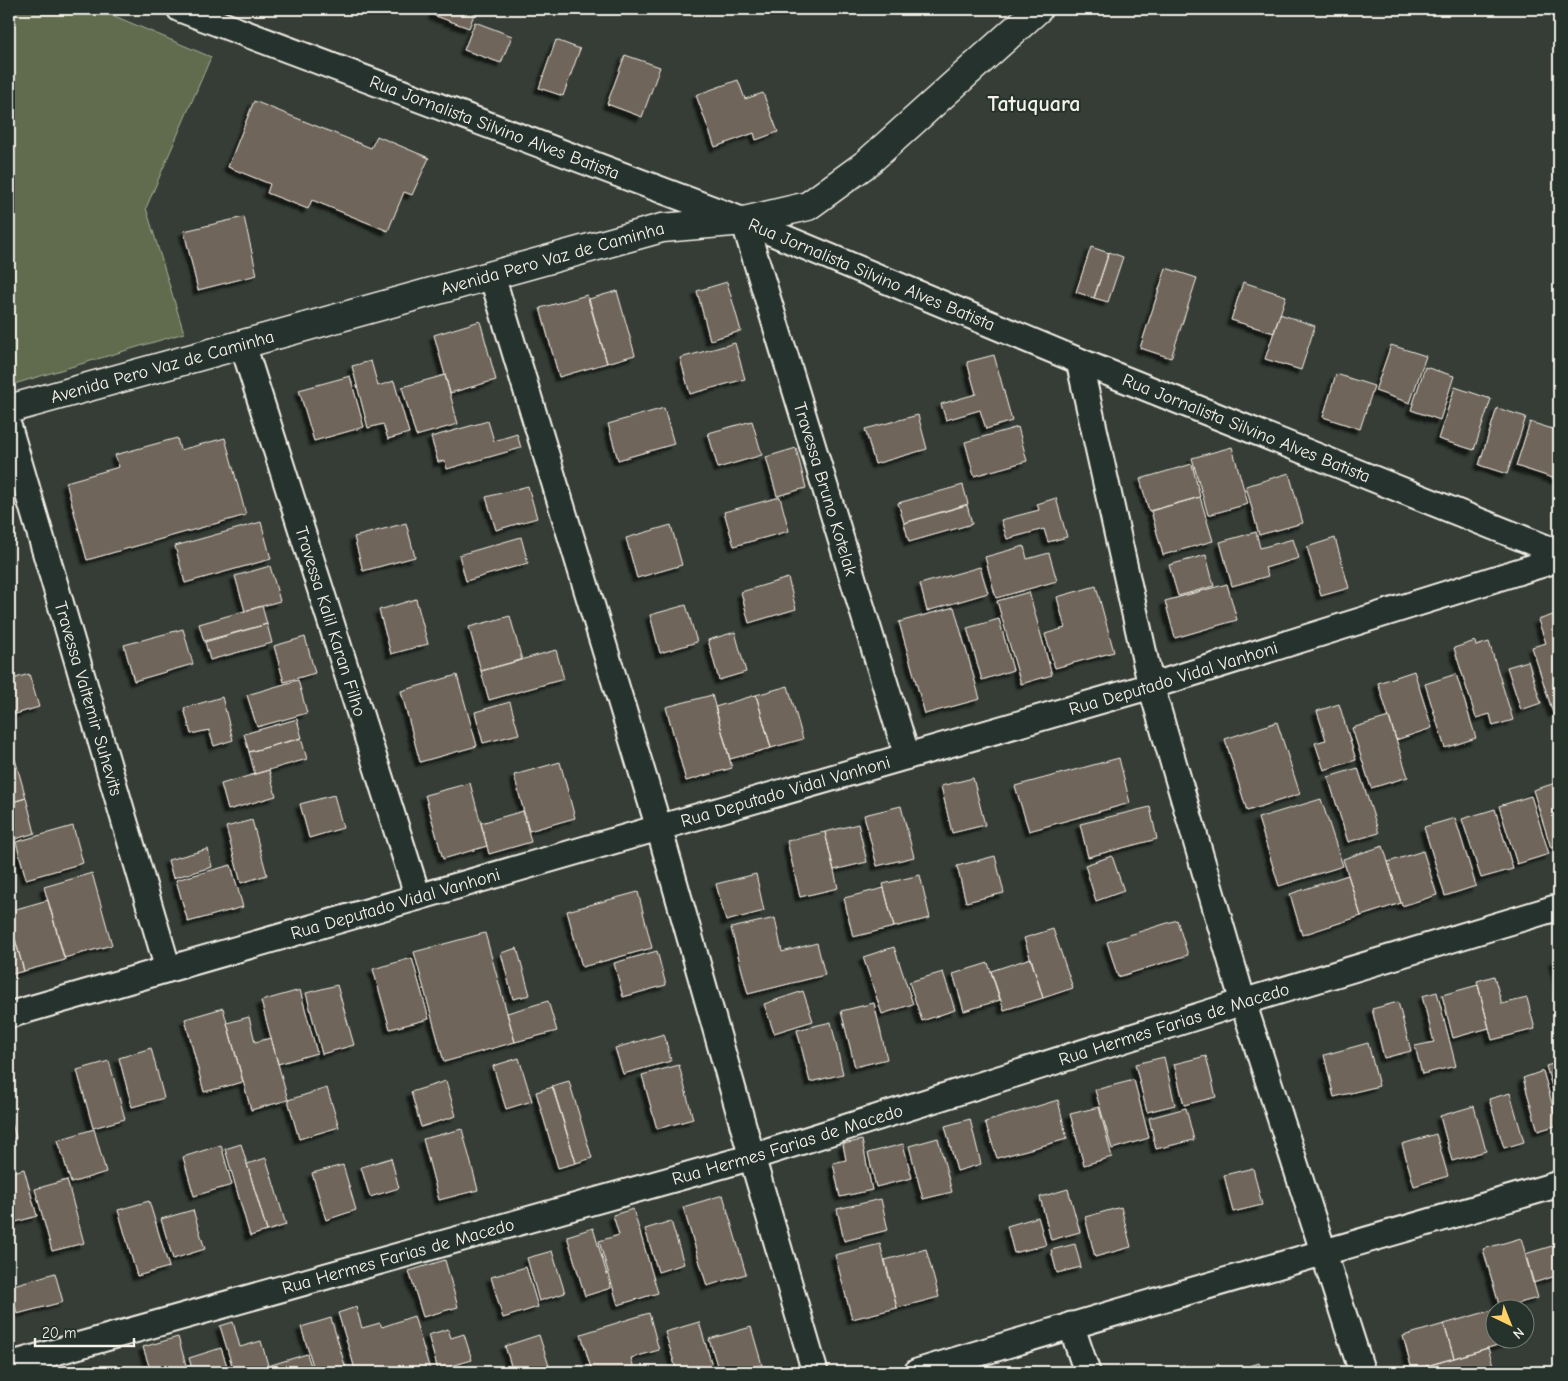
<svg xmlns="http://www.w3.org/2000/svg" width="1568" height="1381" font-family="'Comic Neue',sans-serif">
<defs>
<filter id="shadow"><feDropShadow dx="-4.5" dy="4.5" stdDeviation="1" flood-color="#0009"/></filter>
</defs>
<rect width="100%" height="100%" fill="#353d36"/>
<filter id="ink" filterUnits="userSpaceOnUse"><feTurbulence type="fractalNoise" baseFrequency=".02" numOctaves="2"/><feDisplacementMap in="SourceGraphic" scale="10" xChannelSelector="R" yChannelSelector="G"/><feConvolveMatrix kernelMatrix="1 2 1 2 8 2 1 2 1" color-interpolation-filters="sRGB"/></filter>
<g filter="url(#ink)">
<path fill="#606c4e" stroke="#aaae9b" d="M9,9H98L211,57L146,208L184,333L14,384L9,365Z"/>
<path fill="#70655a" stroke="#f4f1e8" filter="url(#shadow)" d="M435,9H476L469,28L433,15Z
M475,22L512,36L501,63L464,50Z
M556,40L580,49L563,96L539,88Z
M625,55L660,67L642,117L607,104Z
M738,80L745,99L763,93L778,132L756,140L754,133L715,147L696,95Z
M254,101L371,148L377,136L429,158L412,195L404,192L388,231L312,200L308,209L267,193L270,184L228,167Z
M244,217L257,275L198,290L184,231Z
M1091,247L1109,253L1094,298L1076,292Z
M1109,252L1123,257L1108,302L1094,298Z
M1166,268L1197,278L1171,358L1140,348Z
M727,282L741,331L710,340L697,291Z
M1243,282L1286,296L1274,333L1231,320Z
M617,291L635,355L607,363L589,299Z
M587,295L607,363L559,377L540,308Z
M1280,314L1315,326L1301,370L1265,359Z
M480,321L496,380L450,393L434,335Z
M735,343L745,379L690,394L680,358Z
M1391,345L1426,356L1410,403L1375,391Z
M994,355L1012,421L986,429L980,410L946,420L941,404L976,394L967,362Z
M371,361L378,386L394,381L409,433L388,439L383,424L368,428L352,366Z
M1425,367L1454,376L1440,420L1411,410Z
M1336,374L1374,386L1360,429L1323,417Z
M445,375L458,424L416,436L402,387Z
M350,376L364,427L314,441L299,390Z
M1455,387L1491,399L1474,450L1438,439Z
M664,408L674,444L618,460L608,424Z
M1497,408L1526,417L1507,474L1479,465Z
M918,415L927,449L875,464L865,429Z
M488,421L494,441L517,434L521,448L447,469L445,461L438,462L431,437Z
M752,421L762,455L718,468L708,433Z
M1530,422L1559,431V480L1516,466Z
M1018,427L1027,461L974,476L965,442Z
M177,438L180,450L225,438L246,515L87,560L66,482L119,467L115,455Z
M1232,447L1248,504L1208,515L1192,458Z
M796,448L806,488L777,496L766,457Z
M1192,464L1200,497L1149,511L1140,479Z
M1289,473L1303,523L1259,535L1246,486Z
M963,485L968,504L904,523L898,503Z
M528,486L537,518L496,530L486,497Z
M780,497L789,531L734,546L724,512Z
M1200,497L1213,541L1163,555L1151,511Z
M1056,498L1067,537L1048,542L1044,529L1007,539L1001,520L1039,510L1037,504Z
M967,505L972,524L909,542L904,523Z
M261,522L271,559L185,583L175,546Z
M406,523L415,557L363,571L354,537Z
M671,525L682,565L637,578L626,538Z
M1256,532L1260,548L1293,539L1299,558L1265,568L1268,576L1232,586L1220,542Z
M521,537L528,563L466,581L459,555Z
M1335,538L1349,588L1321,596L1307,547Z
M1024,546L1027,559L1049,553L1057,581L996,598L985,557Z
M1206,555L1214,586L1178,596L1169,565Z
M270,566L280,601L245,611L235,576Z
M980,567L988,593L927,611L920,584Z
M788,578L796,609L749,623L741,592Z
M1227,584L1237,620L1175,638L1165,601Z
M1096,586L1114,652L1055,668L1045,634L1065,628L1057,597Z
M1029,592L1052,675L1021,684L997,601Z
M416,599L428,644L391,654L379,610Z
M686,605L697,642L660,653L650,615Z
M262,606L267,624L204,641L199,624Z
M954,607L980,699L925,714L899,622Z
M1559,613V711L1553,713L1532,647L1546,643L1538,620Z
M510,616L522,660L481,671L469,627Z
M999,619L1013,670L982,680L967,628Z
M267,624L272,643L210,660L205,642Z
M183,629L193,664L134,681L124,645Z
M735,632L746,672L719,680L708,640Z
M305,637L315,673L284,682L274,646Z
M1475,641L1476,646L1489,642L1513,720L1493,726L1490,714L1476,718L1454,648Z
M556,650L564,679L489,700L481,671Z
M1528,661L1541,703L1521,710L1507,667Z
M1414,671L1432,728L1396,740L1378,683Z
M29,674L39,707L9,716V680Z
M1456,674L1476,738L1445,748L1425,684Z
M457,675L477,746L420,762L401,691Z
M298,680L307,713L257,727L247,695Z
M788,686L803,739L771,748L756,695Z
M712,695L732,768L686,781L666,707Z
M756,695L771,748L730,759L715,707Z
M222,697L233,740L214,746L209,730L191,734L184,708Z
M510,702L519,734L483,743L475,712Z
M1339,704L1356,760L1324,770L1315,743L1326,740L1317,711Z
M1389,717L1408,777L1371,788L1352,728Z
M297,719L302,738L249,752L244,734Z
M1277,722L1300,794L1247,811L1225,739Z
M301,738L307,759L255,774L249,752Z
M1119,758L1130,803L1029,831L1015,786Z
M15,759L26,798L9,803V761Z
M560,762L575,818L529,831L514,775Z
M1358,768L1379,833L1348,842L1328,777Z
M269,770L276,796L228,810L221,784Z
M973,778L985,825L952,833L941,786Z
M1559,782V846L1551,848L1533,790Z
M470,783L487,846L443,859L425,795Z
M334,795L343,828L309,838L300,804Z
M1531,796L1549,854L1517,864L1499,806Z
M26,798L35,833L9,841V803Z
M1321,799L1343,866L1279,886L1258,818Z
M901,806L914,857L877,866L864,815Z
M1150,807L1157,839L1088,857L1080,824Z
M1495,809L1513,869L1481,878L1462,819Z
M523,811L531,842L489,854L481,823Z
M1455,818L1476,886L1445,896L1424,827Z
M252,820L267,875L241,883L226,827Z
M858,824L867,862L834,870L825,832Z
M73,826L83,863L26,879L16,842Z
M825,832L838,888L800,897L787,841Z
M1383,846L1401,903L1361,916L1343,859Z
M208,849L212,867L173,878L168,860Z
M1423,851L1437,895L1402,906L1388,862Z
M995,856L1004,893L966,902L957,866Z
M1112,856L1124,891L1096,901L1085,865Z
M231,865L243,907L188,922L176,880Z
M92,873L112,945L64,958L44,887Z
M756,874L764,911L726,921L716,884Z
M920,875L930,918L894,927L883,884Z
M1348,875L1361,916L1302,935L1290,894Z
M884,888L894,927L853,937L844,898Z
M638,892L652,948L582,967L567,911Z
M48,900L65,960L24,971L9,918V911Z
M775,918L782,952L817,943L825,975L748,994L731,928Z
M1177,920L1188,955L1118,977L1107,942Z
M1053,929L1073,988L1043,998L1024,938Z
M485,933L515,1042L444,1062L414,952Z
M15,939L24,971L9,975V941Z
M894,947L913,1004L882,1014L863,957Z
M517,948L530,995L513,999L501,953Z
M657,951L666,985L623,997L614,963Z
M412,958L429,1019L390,1029L373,969Z
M1031,958L1043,998L1004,1010L991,971Z
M1559,958V985L1553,960Z
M988,963L1000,1000L964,1011L953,974Z
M943,972L955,1010L922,1021L909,982Z
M1494,976L1502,1004L1527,998L1535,1029L1492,1040L1477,981Z
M337,985L354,1045L322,1054L306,993Z
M1478,985L1489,1028L1453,1038L1442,995Z
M300,990L317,1053L278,1064L261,1001Z
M803,991L813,1021L774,1033L764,1004Z
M1437,992L1456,1066L1422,1074L1415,1046L1434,1042L1422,996Z
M548,1001L557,1031L515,1042L507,1013Z
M1398,1002L1411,1051L1384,1058L1372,1009Z
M874,1003L887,1059L855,1067L841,1011Z
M223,1008L243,1082L204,1092L185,1019Z
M249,1017L255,1042L271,1038L288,1100L251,1110L227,1023Z
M831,1022L843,1074L810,1082L797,1030Z
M664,1034L671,1061L623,1074L615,1048Z
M1368,1043L1379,1086L1334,1097L1324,1055Z
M151,1048L164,1098L132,1107L119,1058Z
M1206,1056L1216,1097L1184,1105L1174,1064Z
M1164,1057L1175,1105L1147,1112L1135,1064Z
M519,1058L532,1101L506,1109L493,1066Z
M109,1061L125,1119L93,1128L77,1070Z
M1559,1062V1100L1556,1101L1546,1066Z
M679,1065L693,1119L657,1129L642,1075Z
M1543,1071L1558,1125L1538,1131L1523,1078Z
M1134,1080L1149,1138L1112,1149L1095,1090Z
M446,1081L456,1116L421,1127L411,1092Z
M569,1081L592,1158L576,1163L552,1086Z
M553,1087L576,1163L558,1168L536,1092Z
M327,1088L339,1127L299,1139L288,1100Z
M1510,1093L1524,1142L1504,1148L1489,1099Z
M1058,1100L1067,1139L997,1158L985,1122Z
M1474,1106L1486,1151L1452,1161L1440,1116Z
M1099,1107L1112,1157L1084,1165L1070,1114Z
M1186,1108L1194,1140L1156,1149L1149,1118Z
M9,1111L16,1138L9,1140Z
M970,1119L981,1164L957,1171L945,1126Z
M94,1129L106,1172L71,1183L58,1140Z
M462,1129L478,1190L439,1200L423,1139Z
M1436,1134L1448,1176L1414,1186L1402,1144Z
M938,1138L952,1192L923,1199L909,1146Z
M862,1140L872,1190L840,1197L833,1163L846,1160L843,1144Z
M241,1144L267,1231L250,1236L225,1149Z
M903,1144L912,1178L876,1187L868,1153Z
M221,1145L232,1185L194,1196L183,1157Z
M266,1158L286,1225L267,1231L247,1164Z
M391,1158L399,1188L370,1197L361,1167Z
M343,1165L356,1210L326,1220L312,1173Z
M1253,1168L1262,1205L1233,1212L1224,1175Z
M24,1169L37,1216L9,1224V1173Z
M67,1180L84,1243L52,1251L35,1189Z
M1068,1189L1080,1232L1051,1240L1040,1197Z
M723,1195L746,1274L707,1286L683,1207Z
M881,1199L888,1230L844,1241L837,1209Z
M149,1201L169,1267L137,1276L118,1210Z
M1121,1207L1131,1247L1095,1257L1085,1217Z
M633,1209L658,1293L618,1305L599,1241L619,1235L613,1215Z
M193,1210L205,1249L173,1259L161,1219Z
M1038,1217L1046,1245L1014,1253L1007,1226Z
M671,1221L684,1264L658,1272L645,1229Z
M593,1228L611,1288L585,1296L567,1236Z
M1521,1238L1538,1298L1500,1308L1483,1249Z
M880,1244L897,1308L852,1319L835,1255Z
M1075,1244L1081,1267L1057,1273L1051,1250Z
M1559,1244V1275L1533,1283L1525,1254Z
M926,1249L939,1297L897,1308L885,1260Z
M552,1251L565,1293L539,1301L527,1258Z
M445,1260L458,1307L423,1317L409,1271Z
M526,1267L538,1307L503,1318L491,1277Z
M55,1273L63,1302L17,1314L10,1286Z
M356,1307L362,1328L380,1323L382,1327L414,1316L430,1370L424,1372H356L338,1313Z
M1496,1309V1338H1507L1508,1342L1454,1358L1444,1324Z
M649,1313L659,1350L631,1358L635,1372H592L581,1334Z
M331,1318L347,1372H315L301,1327Z
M233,1322L240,1347L261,1341L270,1372H234L220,1326Z
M699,1322L714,1372H677L665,1332Z
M1444,1324L1454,1358L1412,1370L1403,1336Z
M751,1327L762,1365L740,1372H719L709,1339Z
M448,1329L451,1338L464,1334L472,1360L438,1370L428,1335Z
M539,1335L551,1372H513L505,1346Z
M178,1337L188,1372H151L143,1347Z
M221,1348L229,1372H193L189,1358Z
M1488,1348L1495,1372H1422L1421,1368Z
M307,1354L313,1372H273L271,1365Z
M1259,1363L1262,1372H1231Z
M1219,1364L1221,1372H1193Z
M1184,1365L1186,1372H1160Z"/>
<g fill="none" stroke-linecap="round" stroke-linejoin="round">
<g stroke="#f4f1e8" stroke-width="29">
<g id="minor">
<path id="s1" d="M180,9L744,221L1079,361L1559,553"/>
<path id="s2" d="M744,221L907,756"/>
<path d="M492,276L659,828L752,1157L815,1372"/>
<path id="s3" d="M243,345L418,897"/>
<path d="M1079,361L1151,686L1243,1002L1362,1372"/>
<path id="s4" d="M9,428L168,969"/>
<path id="s5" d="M9,1015L1151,686L1559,559"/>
<path d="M1071,1325L1087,1372"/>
<path id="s6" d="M9,1365L752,1157L1243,1002L1559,907"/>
<path d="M917,1372C1130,1307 1345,1247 1559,1184"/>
</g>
</g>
<g stroke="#f4f1e8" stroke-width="31">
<g id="tertiary">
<path id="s7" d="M9,409L662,228L744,221L808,206L867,163L1038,9"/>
</g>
</g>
<use href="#minor" stroke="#26332d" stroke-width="25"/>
<use href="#tertiary" stroke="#26332d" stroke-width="28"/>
</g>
</g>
<g text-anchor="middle" stroke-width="4" stroke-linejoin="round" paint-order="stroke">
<g font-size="18" fill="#f4f1e8" stroke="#26332d">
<text dy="6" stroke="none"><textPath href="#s1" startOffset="336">Rua Jornalista Silvino Alves Batista</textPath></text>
<text dy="6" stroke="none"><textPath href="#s7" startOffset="564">Avenida Pero Vaz de Caminha</textPath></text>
<text dy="6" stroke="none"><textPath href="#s1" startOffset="741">Rua Jornalista Silvino Alves Batista</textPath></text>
<text dy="6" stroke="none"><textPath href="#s7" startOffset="159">Avenida Pero Vaz de Caminha</textPath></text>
<text dy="6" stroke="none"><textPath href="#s1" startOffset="1146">Rua Jornalista Silvino Alves Batista</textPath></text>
<text dy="6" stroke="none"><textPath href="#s2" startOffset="280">Travessa Bruno Kotelak</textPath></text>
<text dy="6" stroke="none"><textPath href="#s3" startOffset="290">Travessa Kalil Karan Filho</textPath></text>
<text dy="6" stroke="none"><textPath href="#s5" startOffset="1212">Rua Deputado Vidal Vanhoni</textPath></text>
<text dy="6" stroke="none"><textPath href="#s4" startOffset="282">Travessa Valtemir Suhevits</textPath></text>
<text dy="6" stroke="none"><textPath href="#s5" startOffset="808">Rua Deputado Vidal Vanhoni</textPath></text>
<text dy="6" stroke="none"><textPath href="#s5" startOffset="402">Rua Deputado Vidal Vanhoni</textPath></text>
<text dy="6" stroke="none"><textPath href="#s6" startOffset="1214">Rua Hermes Farias de Macedo</textPath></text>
<text dy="6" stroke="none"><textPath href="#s6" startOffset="809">Rua Hermes Farias de Macedo</textPath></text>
<text dy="6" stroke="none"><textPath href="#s6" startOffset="404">Rua Hermes Farias de Macedo</textPath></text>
</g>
<g font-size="22" font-weight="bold" fill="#f4f1e8" stroke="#26332d">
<text x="1034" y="111">Tatuquara</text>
</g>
</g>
<rect width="1568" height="1381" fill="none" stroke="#26332d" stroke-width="30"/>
<rect x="15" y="15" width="1538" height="1351" fill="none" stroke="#f4f1e8" stroke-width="2" filter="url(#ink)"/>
<g transform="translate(1510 1324) rotate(137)"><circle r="24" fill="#26332d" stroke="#787f78"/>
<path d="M0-4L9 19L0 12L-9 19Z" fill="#ffd166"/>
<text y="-8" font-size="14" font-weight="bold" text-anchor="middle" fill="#f4f1e8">N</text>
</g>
<path d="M35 1338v8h99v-8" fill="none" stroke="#f4f1e8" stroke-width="2.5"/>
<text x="42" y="1338" font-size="15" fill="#f4f1e8" stroke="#26332d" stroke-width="4" paint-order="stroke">20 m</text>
</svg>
